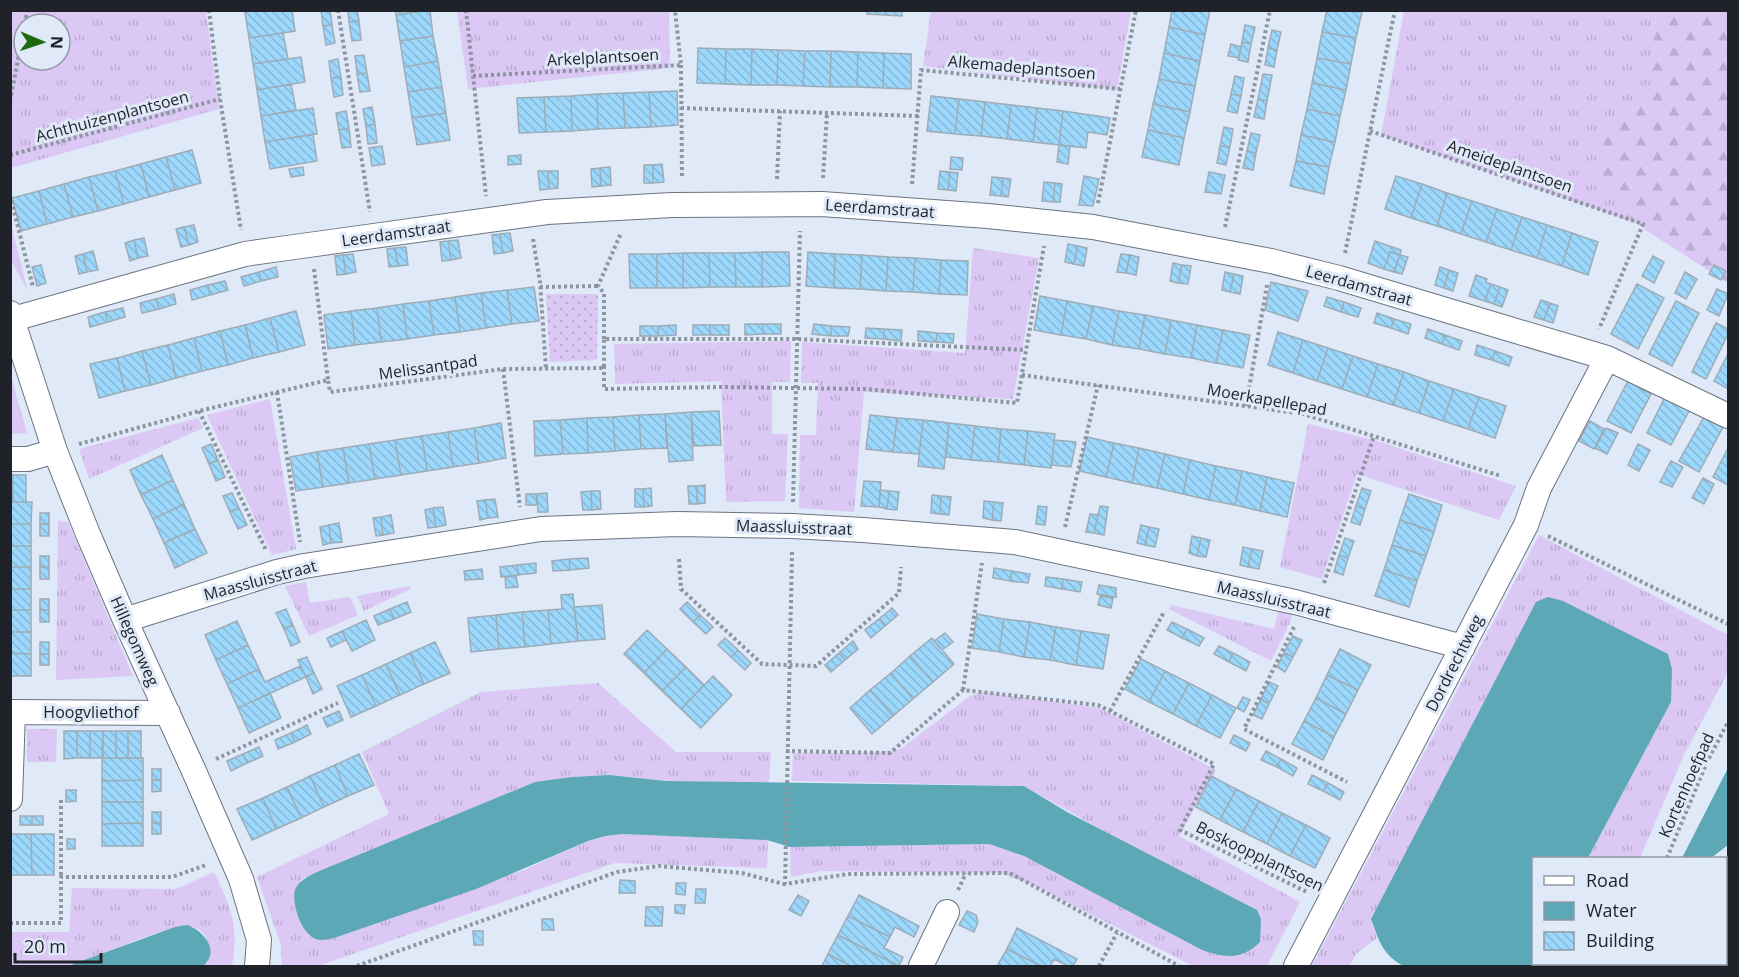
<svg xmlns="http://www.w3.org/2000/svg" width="1739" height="977" font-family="'Open Sans',sans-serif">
<defs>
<pattern id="grass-tufts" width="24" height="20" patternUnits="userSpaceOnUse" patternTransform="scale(1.5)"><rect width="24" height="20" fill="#dbc8f4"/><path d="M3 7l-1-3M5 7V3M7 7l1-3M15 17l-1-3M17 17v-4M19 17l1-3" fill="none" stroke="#bcacd1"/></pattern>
<pattern id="forest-firs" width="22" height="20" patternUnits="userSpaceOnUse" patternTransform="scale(1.5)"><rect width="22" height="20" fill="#dbc8f4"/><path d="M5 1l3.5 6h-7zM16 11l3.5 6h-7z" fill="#bcacd1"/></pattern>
<pattern id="park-dots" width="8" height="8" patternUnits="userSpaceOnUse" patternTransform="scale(1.5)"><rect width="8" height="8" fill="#dbc8f4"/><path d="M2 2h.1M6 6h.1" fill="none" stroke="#bcacd1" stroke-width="1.8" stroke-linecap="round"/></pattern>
<pattern id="building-back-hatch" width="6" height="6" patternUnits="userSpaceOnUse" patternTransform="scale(1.5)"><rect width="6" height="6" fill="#9cd8fb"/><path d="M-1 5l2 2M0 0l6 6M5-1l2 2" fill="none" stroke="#86b9d7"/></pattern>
</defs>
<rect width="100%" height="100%" fill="#dfe9f8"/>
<path fill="url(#grass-tufts)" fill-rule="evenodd" d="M11,10L206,11L219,109L11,168ZM24,24H60V60H24Z
M457,11H669L670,68L468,89Z
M931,11H1131L1117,90L923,66Z
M1404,11H1656L1651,84L1634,110L1617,117L1596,171L1650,233L1636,223L1381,135Z
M10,224H11L28,292L11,260Z
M973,248L1039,258L1013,399L864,392L854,512L799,508L800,435H816L818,383H801L802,342L965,353Z
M791,341L790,382H772V434H788L785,501L726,502L721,381L615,384L614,344Z
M11,376L27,433L11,434Z
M270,399L296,549L272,555L207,415Z
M198,418L203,428L89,479L79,449Z
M1308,424L1377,441L1516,486L1499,520L1357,474L1322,579L1280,567Z
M58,521L68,522L133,676L56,680Z
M1539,535L1728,635V672L1684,755L1640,858H1588L1671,702L1371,919L1377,938L1357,953L1349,966H1312Z
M306,582L310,603L350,597L358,615L309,636L285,586Z
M409,586L411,589L364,611L357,596Z
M1171,605L1274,629L1279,608L1294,611L1288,627L1271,661L1169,609Z
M598,683L676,752H771L769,783L666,781L609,775L572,777L535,782L304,878C286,900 296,914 309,936L524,870L588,841L605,836L623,834L768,840L767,868L615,863L318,966H282L281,945L257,877L389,814L362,752L481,692Z
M982,692L1100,708L1216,770L1179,836L1300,902L1267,966H1193L1031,884L1000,873L821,871L791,877L790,847L989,844L1024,856L1202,950L1215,954L1257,910L1129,845L1024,786L792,781L793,753H857L899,750L970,696Z
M27,729H57L56,762H27Z
M214,872C232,910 239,925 232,966H203L208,962C208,951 210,934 198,929C175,918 98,958 71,966C55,970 28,966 11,966V932H69L72,888L176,889Z"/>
<path fill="url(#forest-firs)" d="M1656,11H1728V283L1650,233L1596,171L1602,141L1617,117L1634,110L1651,84Z"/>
<path fill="url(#park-dots)" d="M546,294H598L597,360L550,362Z"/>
<path fill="#5ca8b7" d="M1548,597L1563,601L1668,654L1672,669L1671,702L1588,858H1534V960L1530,966H1404C1382,955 1379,940 1371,919L1536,602Z
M1728,768V845L1711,858H1682Z
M609,775L666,781L1024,786L1067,812L1257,910L1261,919L1260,942C1242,960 1225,958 1202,950L1024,856L989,844L790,847L767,840L623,834L605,836L588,841L476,889L334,938C330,939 324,940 320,940C303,939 291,905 295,890C298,881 309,876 317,872L535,782L572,777Z
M187,925C205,931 220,952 203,966H68L175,927Z"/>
<path fill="url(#building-back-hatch)" stroke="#9dacb6" stroke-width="1.5" d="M255,10H292L295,31L249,38L245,12Z
M321,10H330L332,25L323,26Z
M348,10H357L359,21L349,22Z
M395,10H426L396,15Z
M430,10L433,36L400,41L396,15Z
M867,10H885V15L867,14Z
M885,10H902V16L885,15Z
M1172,10H1210L1205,35L1169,27Z
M1327,10L1362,12L1356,38L1322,32Z
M359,21L361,40L352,41L349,22Z
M332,25L335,43L326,45L323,26Z
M1245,25L1255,27L1251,44L1242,42Z
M1169,27L1205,35L1200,61L1164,53Z
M1272,30L1281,32L1277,50L1268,48Z
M1322,32L1356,38L1351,64L1317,58Z
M283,33L288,59L253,64L249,38Z
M433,36L438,61L404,67L400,41Z
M1242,42L1251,44L1248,62L1238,60Z
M1231,44L1241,47L1239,58L1228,56Z
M698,48L726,49L725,84L697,83Z
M1268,48L1277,50L1274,67L1265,65Z
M726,49H752L751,85L725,84Z
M752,49L778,50L777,85H751Z
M778,50L805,51L803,86L777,85Z
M805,51H831L830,87L803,86Z
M831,51L858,52L857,87H830Z
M858,52L884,53L883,88L857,87Z
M884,53L911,54V89L883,88Z
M1164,53L1200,61L1195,86L1159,79Z
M364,55L367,73L357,74L355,56Z
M301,57L305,82L257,90L253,64Z
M1317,58L1351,64L1346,90L1312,83Z
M338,59L341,77L331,78L329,61Z
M438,61L442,87L408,92L404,67Z
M367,73L370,91L360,92L357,74Z
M1263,74L1272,75L1267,101L1258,99Z
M1235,76L1244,78L1241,96L1231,94Z
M341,77L343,95L334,97L331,78Z
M1159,79L1195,86L1190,112L1153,104Z
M1312,83L1346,90L1340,116L1307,109Z
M291,84L296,110L261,116L257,90Z
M442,87L446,113L412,118L408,92Z
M677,91L678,125L651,127L649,92Z
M649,92L651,127L625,128L623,93Z
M623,93L625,128L598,129L597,94Z
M597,94L598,129L572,131L571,96Z
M1231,94L1241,96L1237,113L1227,111Z
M571,96L572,131L546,132L544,97Z
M931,96L959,99L955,134L927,131Z
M544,97L546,132L519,133L517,98Z
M959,99L985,102L981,136L955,134Z
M1258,99L1267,101L1264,119L1254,117Z
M985,102L1011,105L1007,139L981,136Z
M1153,104L1190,112L1184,138L1148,130Z
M1011,105L1037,108L1033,142L1007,139Z
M372,107L375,124L366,126L363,109Z
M313,108L317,134L265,142L261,116Z
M1037,108L1063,111L1059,145L1033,142Z
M1307,109L1340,116L1335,142L1301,135Z
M346,111L349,128L339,130L336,113Z
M1063,111L1110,118L1107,135L1088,132L1086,148L1059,145Z
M446,113L450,140L417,145L412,118Z
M375,124L377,143L368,144L366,126Z
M1224,127L1233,129L1230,147L1220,146Z
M349,128L351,147L342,148L339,130Z
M1148,130L1184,138L1179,165L1142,157Z
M1251,133L1260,135L1256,153L1247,151Z
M313,134L317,161L270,169L265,142Z
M1301,135L1335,142L1329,167L1296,161Z
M1059,145L1070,146L1068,164L1057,162Z
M382,146L385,164L372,166L369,148Z
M1220,146L1230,147L1226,165L1217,163Z
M192,150L201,183L175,190L166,157Z
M1247,151L1256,153L1253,170L1243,168Z
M521,155V164L508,165V156Z
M166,157L175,190L149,197L141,164Z
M951,157L963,158L962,170L950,169Z
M1296,161L1329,167L1324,194L1290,186Z
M141,164L149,197L124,204L115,171Z
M662,164L664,182L653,183V165Z
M644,165H653V183H644Z
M303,167L304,175L291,177L289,169Z
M610,167L611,185L601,186L600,168Z
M600,168L601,186L592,187L591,169Z
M115,171L124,204L98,211L89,177Z
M538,171H548L549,189L540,190Z
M548,171H558V188L549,189Z
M940,171L950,172L948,190L938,189Z
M950,172L958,173L956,191L948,190Z
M1209,172L1225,175L1221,194L1205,192Z
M1084,176L1099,179L1093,206L1079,205Z
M1396,176L1422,184L1411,218L1385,209Z
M89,177L98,211L73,217L64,184Z
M992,177L1003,178L1001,196L990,195Z
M1003,178L1011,179L1008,197L1001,196Z
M1044,182L1055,183L1053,202L1042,201Z
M1055,183L1062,184L1060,202H1053Z
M64,184L73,217L47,224L39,191Z
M1422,184L1447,193L1437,226L1411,218Z
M39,191L47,224L21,231L12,198Z
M1447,193L1472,201L1461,234L1437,226Z
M1472,201L1497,209L1486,242L1461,234Z
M1497,209L1522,217L1511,250L1486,242Z
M1522,217L1547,225L1537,258L1511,250Z
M194,225L198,242L189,245L184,227Z
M1547,225L1572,233L1562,266L1537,258Z
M184,227L189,245L181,247L176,229Z
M510,233L513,251L503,253L500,234Z
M1572,233L1598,242L1588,275L1562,266Z
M500,234L503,253L494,254L492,235Z
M144,238L148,256L138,258L134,240Z
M134,240L138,258L130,261L125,243Z
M458,240L461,258L451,260L448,241Z
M448,241L451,260L442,261L440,242Z
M1375,241L1401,250L1400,255L1390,252L1384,269L1368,263Z
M1068,244L1078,246L1074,264L1065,262Z
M1078,246L1087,248L1084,266L1074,264Z
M406,247L408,265L398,266L395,248Z
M395,248L398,266L389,267L387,249Z
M93,251L98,270L87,272L83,254Z
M762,252H789L790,286L762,287Z
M762,252V287H736L735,253Z
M808,252L835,254L834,288L806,286Z
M1390,252L1400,255L1394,272L1384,269Z
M683,253H709L710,287L683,288Z
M683,253V288H657V254Z
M709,253H735L736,287H710Z
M83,254L87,272L79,274L75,256Z
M353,254L356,272L346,274L343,255Z
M629,254H657V288H630Z
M835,254L862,255L860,289L834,288Z
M1121,254L1130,255L1126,273L1117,272Z
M343,255L346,274L337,275L335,256Z
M862,255L888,257L886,291L860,289Z
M1130,255L1139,257L1136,275L1126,273Z
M1400,255L1408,257L1402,274L1394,272Z
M1653,256L1664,262L1654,283L1642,276Z
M888,257L915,258L913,292L886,291Z
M915,258L941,260L939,294L913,292Z
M941,260L968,261L967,295L939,294Z
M1173,263L1182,265L1178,283L1170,281Z
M41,265L46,283L37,286L32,267Z
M1182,265L1191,266L1188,284L1178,283Z
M1714,265L1726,271L1721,280L1709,274Z
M276,267L278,277L261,281L259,272Z
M1440,267L1449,270L1444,288L1435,285Z
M1449,270L1458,273L1453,291L1444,288Z
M259,272L261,281L244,286L241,277Z
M1225,272L1234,274L1230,292L1222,290Z
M1685,272L1697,279L1686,299L1675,293Z
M1234,274L1243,276L1240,294L1230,292Z
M1476,275L1487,279L1486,282L1491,284L1485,301L1469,296Z
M225,281L228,290L210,295L208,285Z
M1271,282L1308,291L1298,321L1265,310Z
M1491,284L1500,287L1494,304L1485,301Z
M1637,284L1664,298L1638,349L1611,334Z
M208,285L210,295L192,300L190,290Z
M534,287L539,321L512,324L507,290Z
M1500,287L1508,290L1502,307L1494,304Z
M1717,289L1728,294L1719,316L1707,310Z
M507,290L512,324L486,328L481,293Z
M481,293L486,328L460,332L455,297Z
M174,294L176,304L159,309L156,299Z
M1040,296L1067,301L1061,335L1034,330Z
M455,297L460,332L434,335L429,301Z
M1327,297L1344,302L1341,312L1324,306Z
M156,299L159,309L142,313L140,303Z
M1541,300L1550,303L1544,320L1534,317Z
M429,301L434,335L407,339L403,304Z
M1067,301L1093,306L1086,339L1061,335Z
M1676,301L1699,313L1672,366L1649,354Z
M1344,302L1361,308L1358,317L1341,312Z
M1550,303L1558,306L1553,323L1544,320Z
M403,304L407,339L381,342L377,308Z
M1093,306L1119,311L1112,345L1086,339Z
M123,308L125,317L108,322L105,312Z
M377,308L381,342L355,345L351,311Z
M296,311L305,345L279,352L270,318Z
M351,311L355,345L328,349L324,315Z
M1119,311L1145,315L1139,349L1112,345Z
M105,312L108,322L90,327L88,317Z
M1377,313L1394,319L1391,328L1374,323Z
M1145,315L1171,320L1165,354L1139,349Z
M270,318L279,352L253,358L245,325Z
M1394,319L1411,324L1408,334L1391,328Z
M1171,320L1197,325L1191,358L1165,354Z
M1716,323L1728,329V334L1706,379L1692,372Z
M745,324H763V334L745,335Z
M763,324H781V334H763Z
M814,324L831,326V336L812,334Z
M245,325L253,358L228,365L220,331Z
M676,325V335L658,336V326Z
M693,325H710V335H693Z
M710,325H729V335H710Z
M1197,325L1223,330L1216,363L1191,358Z
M640,326H658V336H640Z
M831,326L850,327L848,336H831Z
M866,328L884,329V339L865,338Z
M884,329L902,330L901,341L884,339Z
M1428,329L1445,335L1442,344L1425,338Z
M1223,330L1250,335L1243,368L1216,363Z
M220,331L228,365L202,371L194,338Z
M918,331L937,333L936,342L918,341Z
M1278,332L1303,340L1293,373L1268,365Z
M937,333L954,334L953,343L936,342Z
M1445,335L1462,341L1459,350L1442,344Z
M194,338L202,371L176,378L168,345Z
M1303,340L1328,348L1317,381L1293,373Z
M168,345L176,378L151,385L142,351Z
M1477,345L1495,351L1492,360L1475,355Z
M1328,348L1353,356L1342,389L1317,381Z
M142,351L151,385L125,391L117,358Z
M1495,351L1512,357L1509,366L1492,360Z
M1728,354V389L1714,381Z
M1353,356L1378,364L1367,397L1342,389Z
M117,358L125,391L99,398L90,364Z
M1378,364L1404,372L1393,405L1367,397Z
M1404,372L1429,381L1419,413L1393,405Z
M1429,381L1454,389L1443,421L1419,413Z
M1628,381L1651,394L1631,433L1607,421Z
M1454,389L1479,397L1468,429L1443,421Z
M1479,397L1506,406L1495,438L1468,429Z
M1665,397L1690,409L1671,445L1647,433Z
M719,411L721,445L694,446L691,412Z
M691,412L693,460L669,462L665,414Z
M665,414L667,448L641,449L639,415Z
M639,415L641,449L615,451L613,417Z
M870,415L897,418L893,452L866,449Z
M613,417L615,451L588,453L587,418Z
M1704,417L1723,427L1699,472L1679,461Z
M587,418L588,453L563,454L560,420Z
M897,418L923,420L919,454L893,452Z
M560,420L563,454L535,456L534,421Z
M923,420L949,423L944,469L918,466Z
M1590,421L1604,429L1594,449L1579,441Z
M501,423L506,458L479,463L474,428Z
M949,423L975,426L971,460L946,457Z
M975,426L1001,429L998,462L971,460Z
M474,428L479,463L453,467L448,432Z
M1606,428L1618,433L1607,454L1595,448Z
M1001,429L1028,431L1024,465L998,462Z
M1028,431L1055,434L1051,468L1024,465Z
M448,432L453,467L427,471L422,436Z
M422,436L427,471L401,475L395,440Z
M1087,437L1114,443L1106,477L1079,471Z
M395,440L401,475L375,479L369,444Z
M1054,440L1076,442L1071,467L1052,465Z
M1114,443L1139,448L1132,483L1106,477Z
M211,444L218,460L209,464L202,448Z
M369,444L375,479L349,483L343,448Z
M1638,444L1650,450L1639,471L1628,465Z
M343,448L349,483L323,487L317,452Z
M1139,448L1165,454L1157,488L1132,483Z
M1728,448V485L1713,477Z
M317,452L323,487L296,491L290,457Z
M1165,454L1190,460L1183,494L1157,488Z
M162,455L173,480L141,495L130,470Z
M218,460L225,477L216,481L209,464Z
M1190,460L1216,466L1209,500L1183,494Z
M1671,461L1683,467L1672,487L1660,482Z
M1216,466L1242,471L1235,505L1209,500Z
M1242,471L1267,477L1260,511L1235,505Z
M10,475H13V502H10Z
M13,475H26V502H13Z
M1267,477L1294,483L1287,517L1260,511Z
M1703,478L1714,484L1704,504L1692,498Z
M173,480L184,504L153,519L141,495Z
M864,481L881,482L879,507L861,506Z
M705,485V503L697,504V486Z
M688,486H697V504H689Z
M651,488L652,506L644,507L643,489Z
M1362,488L1371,491L1365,509L1356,506Z
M635,489H643L644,507H635Z
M880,490L889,491L887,509L879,507Z
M591,491L592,510H583L581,492Z
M591,491H600L601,509L592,510Z
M889,491L899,492L897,510L887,509Z
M232,493L239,508L230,512L223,496Z
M547,493L548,512H538L537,494Z
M526,494H536L537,505H526Z
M1409,494L1442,505L1434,532L1400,520Z
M932,495L941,496L940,514L931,513Z
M941,496L951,497L949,515L940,514Z
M495,499L498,517L488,518L485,500Z
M485,500L488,518L480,520L477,501Z
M984,501L994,502L992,520L983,518Z
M10,502H32L31,524H10Z
M994,502L1003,503L1001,521L992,520Z
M184,504L195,529L164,543L153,519Z
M1038,506L1047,507L1045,525L1036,524Z
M1100,506L1108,507L1104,535L1094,533Z
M1356,506L1365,509L1360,525L1351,522Z
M443,507L446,525L436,527L433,508Z
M239,508L247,525L238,529L230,512Z
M433,508L436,527L428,528L425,510Z
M40,513H49V524H40Z
M1090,514L1098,515L1094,533L1086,532Z
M391,515L394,533L383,535L381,517Z
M381,517L383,535L376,536L373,518Z
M1400,520L1434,532L1426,556L1392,545Z
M339,523L342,542L331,543L329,525Z
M10,524H31V546H10Z
M40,524H49V536H40Z
M329,525L331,543L323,545L320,527Z
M1141,525L1149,527L1145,545L1137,543Z
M1149,527L1159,529L1155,547L1145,545Z
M195,529L207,553L175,568L164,543Z
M1192,536L1201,538L1197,556L1189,553Z
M1201,538L1210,540L1206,557L1197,556Z
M1345,538L1354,541L1348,558L1339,555Z
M1392,545L1426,556L1417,581L1384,570Z
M10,546H31V567H10Z
M1243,547L1252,549L1248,567L1240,565Z
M1252,549L1263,551L1259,569L1248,567Z
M1339,555L1348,558L1343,575L1334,572Z
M40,556H49V567H40Z
M588,558L589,568L570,570L569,559Z
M569,559L570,570L553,571L552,561Z
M536,563V573L518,575L517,565Z
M517,565L518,575L501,577L500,567Z
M10,567H31V589H10Z
M40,567H49V579H40Z
M994,568L1012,571L1010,581L993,578Z
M482,569L483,579L465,580L464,571Z
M1384,570L1417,581L1409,607L1375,596Z
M1012,571L1030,574L1028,583L1010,581Z
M516,576L518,587L506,588L505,577Z
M1046,577L1063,579L1062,589L1045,586Z
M1063,579L1082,582L1080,592L1062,589Z
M1099,585L1116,588V597L1097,594Z
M10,589H31V610H10Z
M573,594L578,641L551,644L548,610L562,609L561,595Z
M1100,596L1113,598L1111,608L1098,605Z
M40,599H49V610H40Z
M407,602L411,612L394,619L390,609Z
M687,602L700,615L693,622L680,609Z
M602,605L605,639L578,641L574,607Z
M892,608L898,615L885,626L879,619Z
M286,609L293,625L284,629L276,613Z
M390,609L394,619L378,625L374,616Z
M10,610H31V632H10Z
M40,610H49V622H40Z
M548,610L551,644L525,647L522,612Z
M522,612L525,647L499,649L496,615Z
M977,614L1004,619L999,652L972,648Z
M496,615L499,649L471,652L468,618Z
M700,615L713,627L706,634L693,622Z
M879,619L885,626L871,638L865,630Z
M1004,619L1030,622L1024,657L999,652Z
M366,620L375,640L352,651L342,631Z
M237,621L248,645L216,660L205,635Z
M1030,622L1056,627L1050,660L1024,657Z
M1172,622L1187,629L1182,638L1167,630Z
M293,625L300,642L291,646L284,629Z
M1056,627L1081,631L1076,665L1050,660Z
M1187,629L1204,638L1199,646L1182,638Z
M647,630L667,649L644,673L624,654Z
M342,631L346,640L331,647L327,638Z
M1081,631L1109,635L1103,669L1076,665Z
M10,632H31V654L10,653Z
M945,633L953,642L942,650L934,641Z
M1293,636L1302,640L1293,657L1284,653Z
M725,638L738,650L731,657L718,645Z
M932,638L954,664L933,682L910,656Z
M853,641L858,649L845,660L839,653Z
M40,642H49V654H40Z
M435,642L450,673L424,684L410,653Z
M248,645L259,669L227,684L216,660Z
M1219,646L1233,653L1229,662L1214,654Z
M667,649L686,667L662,691L644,673Z
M1340,649L1371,665L1358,690L1327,675Z
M738,650L751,663L745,670L731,657Z
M10,653L31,654V676H10Z
M410,653L424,684L400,695L386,664Z
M839,653L845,660L831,672L825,665Z
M1233,653L1250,662L1246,671L1229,662Z
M1284,653L1293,657L1285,672L1277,667Z
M40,654H49V665H40Z
M910,656L933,682L913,699L891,673Z
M307,657L314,673L306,677L298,660Z
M1141,659L1165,671L1149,702L1125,689Z
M386,664L400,695L376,706L362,675Z
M300,666L306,677L238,708L227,684L259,669L265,682Z
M686,667L704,685L681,709L662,691Z
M1165,671L1189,683L1173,714L1149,702Z
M314,673L322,689L313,694L306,677Z
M891,673L913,699L893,716L870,690Z
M362,675L376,706L351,717L337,686Z
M1327,675L1358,690L1346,714L1316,698Z
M713,676L732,695L701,728L681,709Z
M1269,682L1278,686L1269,704L1261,699Z
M1189,683L1212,695L1196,726L1173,714Z
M870,690L893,716L872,734L850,708Z
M270,693L281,718L249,733L238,708Z
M1212,695L1236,708L1220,738L1196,726Z
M1243,697L1250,700L1244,712L1237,708Z
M1316,698L1346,714L1334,737L1304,721Z
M1261,699L1269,704L1262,719L1253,715Z
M339,711L343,720L327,727L323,718Z
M1304,721L1334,737L1323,760L1292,744Z
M307,725L311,734L295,742L291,733Z
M64,731H77V758L64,759Z
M77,731H90V758H77Z
M90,731H103L102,758H90Z
M103,731H116V758H103Z
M116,731H128V758H116Z
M128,731H141V758H128Z
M291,733L295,742L278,749L275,740Z
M1234,735L1250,743L1246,751L1230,743Z
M259,747L263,756L247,763L243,754Z
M1266,751L1281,759L1277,767L1261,760Z
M243,754L247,763L231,771L227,761Z
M359,754L374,785L348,796L335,765Z
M102,758H143V780L102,781Z
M1281,759L1297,768L1293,776L1277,767Z
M335,765L348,796L324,807L310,776Z
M152,769H161V780H152Z
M1312,775L1328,783L1323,791L1308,784Z
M310,776L324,807L301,818L287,787Z
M1211,776L1236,789L1220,820L1196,807Z
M143,780V802H102V781Z
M152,780H161V791L152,792Z
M1328,783L1344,792L1340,800L1323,791Z
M287,787L301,818L276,829L263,798Z
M1236,789L1259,801L1243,832L1220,820Z
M66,790H76V801L66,802Z
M263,798L276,829L252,840L237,809Z
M1259,801L1282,813L1267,844L1243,832Z
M102,802H143V823L102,824Z
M152,812H161V823H152Z
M1282,813L1306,825L1290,856L1267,844Z
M20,816H32V825H20Z
M32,816H43V825H32Z
M143,823V846H102V824Z
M152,823H161V834H152Z
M1306,825L1330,838L1315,868L1290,856Z
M10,834H31L32,875H10Z
M31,834H54V875H32Z
M67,839H75V849H67Z
M620,880L635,881V893H619Z
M676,883H686L685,895L676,894Z
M696,889H706L705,903H695Z
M798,895L809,901L801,916L789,910Z
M859,895L919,926L914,937L895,927L890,937L848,916Z
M675,905H685L684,914L675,913Z
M646,907H663L662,926H645Z
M967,911L976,915L978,922L974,932L959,925Z
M848,916L890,937L884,948L903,957L899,966L838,935Z
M542,919H553L554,930H542Z
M1728,927V951L1726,949V932Z
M1017,928L1077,959L1073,966H1068L1054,959L1050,966H1041L1007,949Z
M473,931H483V945H474Z
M838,935L899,966H851L828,954Z
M1007,949L1041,966H997Z
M1726,949L1728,951V966H1706L1707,964H1726Z
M828,954L851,966H822Z"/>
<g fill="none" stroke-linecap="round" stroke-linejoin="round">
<g stroke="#6b7481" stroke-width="26">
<path id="minor" d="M10,313L55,451L88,534L125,620L193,769L241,879L259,940L257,966
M13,319L245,254L287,248L547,212L672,205L822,204L988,216L1093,227L1271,261L1339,278L1506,328L1607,358L1728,416
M10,459H28L55,451
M125,620L277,572L304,566L541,529L677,524L792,526L863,530L1015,542L1295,602L1463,647
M10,712L168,713
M10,799L13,712
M921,966L947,912
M1296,966L1526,525L1539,488L1607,358"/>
</g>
<path stroke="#8d95a0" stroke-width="4" stroke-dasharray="3 3" stroke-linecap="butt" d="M209,10L220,99L241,230
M338,10L370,212
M466,10L486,196
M25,24L27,10
M681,65L682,178
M473,76L681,65L675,10
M10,101L24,29
M681,108L918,116
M1370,131L1643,224L1599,329
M10,155L220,99
M823,178L827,113
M777,179L780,111
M912,184L921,70L1120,89
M10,195L33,287
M1098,203L1136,10
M1225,227L1270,10
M533,239L540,282L546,369
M1345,253L1395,10
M314,269L328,380
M540,287L598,286
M604,339V293L598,286L621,233
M604,366V389L721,387L865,389L1017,403L1044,246
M503,369L520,507
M1022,375L1303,414L1501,476
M277,392L300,542
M1246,406L1267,285
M199,411L266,550
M79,444L199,411L328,380L330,392L503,369L604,368V339H796L1026,350
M793,502L800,231
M1065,527L1098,385
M1548,536L1728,624
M792,552L785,884L848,874L1010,873L1179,966
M679,559L681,589L762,664L816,666L899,593L901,567
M1324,583L1374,436
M1294,627L1244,729L1347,782
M963,690L982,563
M1110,711L1164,612
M786,751L890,753L963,690L1098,705L1214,764L1180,830L1307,892
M216,759L338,703
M61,800V877
M1667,858L1707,762L1728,722
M958,890L966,873
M1726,896L1728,893
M1726,899L1728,900
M10,923H61V877H172L206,865
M357,966L617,872L659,866L742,873L784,884
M1099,966L1117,933
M1612,966L1613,964
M1685,966L1687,964"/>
<use href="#minor" stroke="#fff" stroke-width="24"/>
</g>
<g text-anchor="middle" stroke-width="6" stroke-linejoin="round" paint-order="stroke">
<g font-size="16" fill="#1f2228" stroke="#dfe9f8">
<text transform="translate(603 57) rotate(-3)" y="6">Arkelplantsoen</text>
<text transform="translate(1022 67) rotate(5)" y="6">Alkemadeplantsoen</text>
<text transform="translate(112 116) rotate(-15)" y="6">Achthuizenplantsoen</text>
<text transform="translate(1510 166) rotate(19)" y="6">Ameideplantsoen</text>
<text transform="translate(880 208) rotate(4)" y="6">Leerdamstraat</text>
<text transform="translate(396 233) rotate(-8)" y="6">Leerdamstraat</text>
<text transform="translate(1359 285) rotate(16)" y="6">Leerdamstraat</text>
<text transform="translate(428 367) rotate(-8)" y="6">Melissantpad</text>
<text transform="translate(1267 399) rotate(10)" y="6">Moerkapellepad</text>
<text transform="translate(794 527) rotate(2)" y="6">Maassluisstraat</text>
<text transform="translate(260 580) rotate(-15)" y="6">Maassluisstraat</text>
<text transform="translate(1274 599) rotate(13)" y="6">Maassluisstraat</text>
<text transform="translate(135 641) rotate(66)" y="6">Hillegomweg</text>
<text transform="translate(1454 663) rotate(-63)" y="6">Dordrechtweg</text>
<text x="91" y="718">Hoogvliethof</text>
<text transform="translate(1686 785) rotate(-66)" y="6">Kortenhoefpad</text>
<text transform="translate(1260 856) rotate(26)" y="6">Boskoopplantsoen</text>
</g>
</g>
<rect width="1739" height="977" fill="none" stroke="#1f2228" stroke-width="24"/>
<rect x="1532" y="857" width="195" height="108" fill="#dfe9f8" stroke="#9299a5" stroke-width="1.5"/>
<rect x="1544" y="876" width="30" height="9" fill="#ffffff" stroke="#9299a5" stroke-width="1.5"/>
<text x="1586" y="887" font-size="18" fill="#1f2228">Road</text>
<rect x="1544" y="902" width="30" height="18" fill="#5ca8b7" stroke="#9299a5" stroke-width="1.5"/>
<text x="1586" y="917" font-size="18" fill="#1f2228">Water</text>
<rect x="1544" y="932" width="30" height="18" fill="url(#building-back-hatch)" stroke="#9299a5" stroke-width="1.5"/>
<text x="1586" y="947" font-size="18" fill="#1f2228">Building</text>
<g transform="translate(42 42) rotate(92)"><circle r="28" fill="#dfe9f8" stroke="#9299a5" stroke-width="1.5"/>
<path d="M0-4.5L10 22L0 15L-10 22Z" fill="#1c6a0b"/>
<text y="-9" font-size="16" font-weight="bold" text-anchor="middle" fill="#1f2228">N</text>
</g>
<path d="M15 953v9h86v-9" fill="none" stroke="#1f2228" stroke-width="3"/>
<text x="24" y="953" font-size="18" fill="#1f2228" stroke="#dfe9f8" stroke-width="4.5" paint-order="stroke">20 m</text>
</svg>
